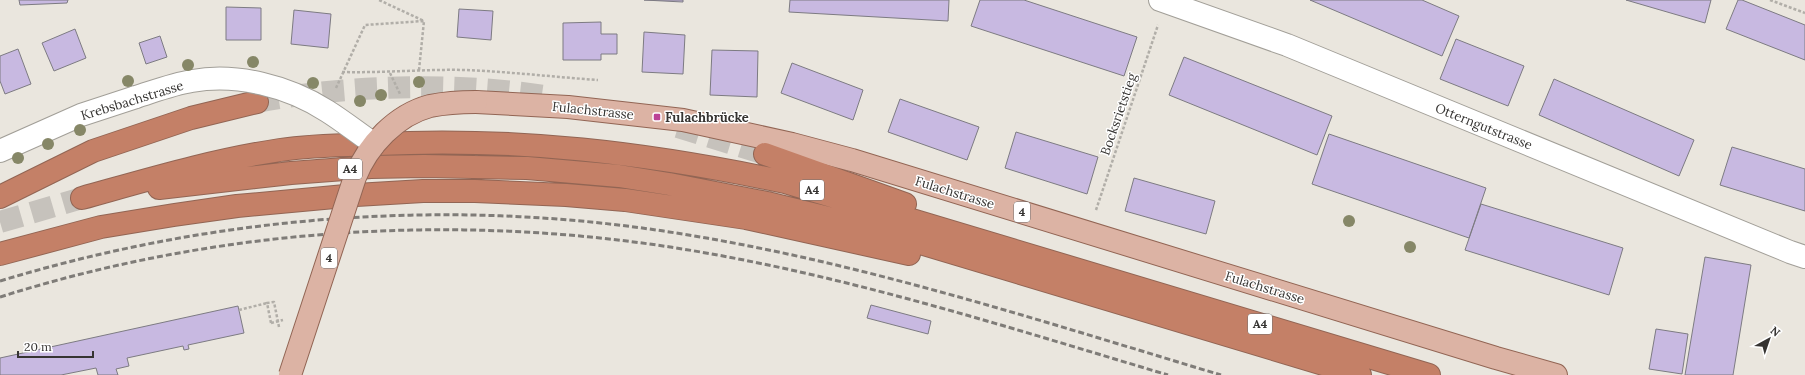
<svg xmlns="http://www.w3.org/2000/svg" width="1805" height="375" font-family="Lora,serif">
<rect width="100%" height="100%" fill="#eae6de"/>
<path fill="#c8b9e1" stroke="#7d7b82" d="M19,0H68L67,3L20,5Z
M644,0H683V2Z
M790,0H949L948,21L789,12Z
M980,0H1024L1137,37L1124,76L971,26Z
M1310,0H1422L1459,16L1442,56Z
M1626,0H1711L1705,23Z
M1738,0H1742L1805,25V60L1726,29Z
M226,7L261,8V40H226Z
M459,9L493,11L491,40L457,37Z
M294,10L331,14L328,48L291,44Z
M601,22V34H617V54H601V60H563V23Z
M75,29L86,58L54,71L42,43Z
M644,32L685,35L683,74L642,72Z
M160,36L167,57L146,64L139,43Z
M1456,39L1524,66L1508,106L1440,79Z
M18,49L31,84L5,94L0,81V56Z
M712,50L758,51L757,97L710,95Z
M1184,57L1332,116L1317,155L1169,95Z
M792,63L863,90L853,120L781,93Z
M1554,79L1694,140L1679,176L1539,115Z
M900,99L979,127L967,160L888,132Z
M1016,132L1098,157L1087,194L1005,168Z
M1329,134L1486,188L1469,238L1312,184Z
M1732,147L1805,169V211L1720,185Z
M1134,178L1215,201L1206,234L1125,211Z
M1481,204L1623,248L1609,295L1465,250Z
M1705,257L1751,265L1733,375H1685Z
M871,305L931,321L928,334L867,318Z
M238,306L244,333L188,345L189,349L184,350L183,346L127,358L129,366L116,369L118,375H98L96,368L61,375H0V358Z
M1656,329L1688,334L1682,374L1649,369Z"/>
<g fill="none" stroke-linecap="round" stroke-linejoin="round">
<path stroke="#c6c2bc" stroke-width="22" stroke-dasharray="22 11" stroke-linecap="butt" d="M257,102C347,85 454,82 545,96
M678,127L765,154
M0,222L82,198"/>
<g stroke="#a29f98" stroke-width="24">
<path id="street" d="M1160,0L1287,45L1790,252L1805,257
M0,151L81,115L136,97"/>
</g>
<g stroke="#926554" stroke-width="24">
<path id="primary" d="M476,102L568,107L683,120L792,144L852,160L1496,358L1556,375"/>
</g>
<g stroke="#926554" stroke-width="24">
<path id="highway" d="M765,154L905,204
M159,188L291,173L371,167L424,166L527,168L619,176L669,184L767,203L877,230L1360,375
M0,197L93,151L191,118L257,102
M82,198C147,180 213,160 280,150C312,145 345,145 377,144C517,137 648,153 785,182L1429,375
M0,254L101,227L174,215L237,206L356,195L423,191H475L566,195L625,200L746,218L909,254"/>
</g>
<path stroke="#b1aea8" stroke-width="2.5" stroke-dasharray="3 2" stroke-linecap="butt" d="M1770,0L1805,13
M419,70L424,21
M342,72C384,73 425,69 467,70C511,72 555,77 598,80
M390,73L400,94
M336,88L365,25L424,21L379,0
M1096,210L1158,25
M239,310L267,303
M271,323L267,303L274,302L279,327"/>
<use href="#street" stroke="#fff" stroke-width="22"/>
<use href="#primary" stroke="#dcb3a4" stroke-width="22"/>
<use href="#highway" stroke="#c48067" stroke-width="22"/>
<path stroke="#7f7c78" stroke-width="3" stroke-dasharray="6 3" stroke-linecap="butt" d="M0,281C217,215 451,197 676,233C861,262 1041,321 1221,375
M0,297C215,229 447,213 670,247C839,273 1004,326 1168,375"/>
<g stroke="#a29f98" stroke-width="24" stroke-linecap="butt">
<path id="street-bridge" d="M136,97C155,91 173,84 192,81C237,73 288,86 327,111C343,121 358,133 374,144"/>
</g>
<g stroke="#926554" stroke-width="24" stroke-linecap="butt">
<path id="primary-bridge" d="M290,375L355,177C368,145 396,115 430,106C445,103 461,102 476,102"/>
</g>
<path stroke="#b1aea8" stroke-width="2.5" stroke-dasharray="3 2" stroke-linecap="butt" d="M271,323L283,320"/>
<use href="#street-bridge" stroke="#fff" stroke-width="22"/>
<use href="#primary-bridge" stroke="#dcb3a4" stroke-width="22"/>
</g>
<g fill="#868767">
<circle cx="253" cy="62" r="6"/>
<circle cx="188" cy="65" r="6"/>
<circle cx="128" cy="81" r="6"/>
<circle cx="419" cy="82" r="6"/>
<circle cx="313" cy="83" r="6"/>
<circle cx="381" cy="95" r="6"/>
<circle cx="360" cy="101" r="6"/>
<circle cx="80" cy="130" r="6"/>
<circle cx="48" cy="144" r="6"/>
<circle cx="18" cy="158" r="6"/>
<circle cx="1349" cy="221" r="6"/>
<circle cx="1410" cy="247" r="6"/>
</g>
<rect fill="#bc4296" stroke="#fff" stroke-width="1.5" x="653" y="113" width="8" height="8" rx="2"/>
<g text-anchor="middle" stroke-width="3" stroke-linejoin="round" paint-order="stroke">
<g fill="#fff" stroke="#727170" stroke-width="1">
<rect x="338" y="159" width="24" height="20" rx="3"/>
<rect x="800" y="180" width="24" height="20" rx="3"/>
<rect x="1014" y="202" width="16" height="20" rx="3"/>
<rect x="321" y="248" width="16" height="20" rx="3"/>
<rect x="1248" y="314" width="24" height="20" rx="3"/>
</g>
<g font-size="12" font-weight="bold" fill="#363432">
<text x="350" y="173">A4</text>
<text x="812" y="194">A4</text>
<text x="1022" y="216">4</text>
<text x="329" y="262">4</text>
<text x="1260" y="328">A4</text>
</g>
<g font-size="13" fill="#363432" stroke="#fff">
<text transform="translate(132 100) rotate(-17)" y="5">Krebsbachstrasse</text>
<text transform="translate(593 110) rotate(6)" y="5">Fulachstrasse</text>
<text transform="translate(1118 114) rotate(-71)" y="5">Bocksrietstieg</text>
<text transform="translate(1484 126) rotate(22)" y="5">Otterngutstrasse</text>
<text transform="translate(955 192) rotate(17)" y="5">Fulachstrasse</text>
<text transform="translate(1265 287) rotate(17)" y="5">Fulachstrasse</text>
</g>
<g font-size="13" font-weight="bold" fill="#363432" stroke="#fff" text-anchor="start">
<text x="665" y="122">Fulachbrücke</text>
</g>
</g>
<g transform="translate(1769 339) rotate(40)" stroke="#ffffff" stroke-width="3" paint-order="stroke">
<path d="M0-3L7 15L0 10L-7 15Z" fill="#363432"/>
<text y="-6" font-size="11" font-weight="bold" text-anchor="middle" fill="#363432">N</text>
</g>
<path d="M18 351v6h75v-6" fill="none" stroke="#363432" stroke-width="2"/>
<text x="24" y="351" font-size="12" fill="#363432" stroke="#ffffff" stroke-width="3" paint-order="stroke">20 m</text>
</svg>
